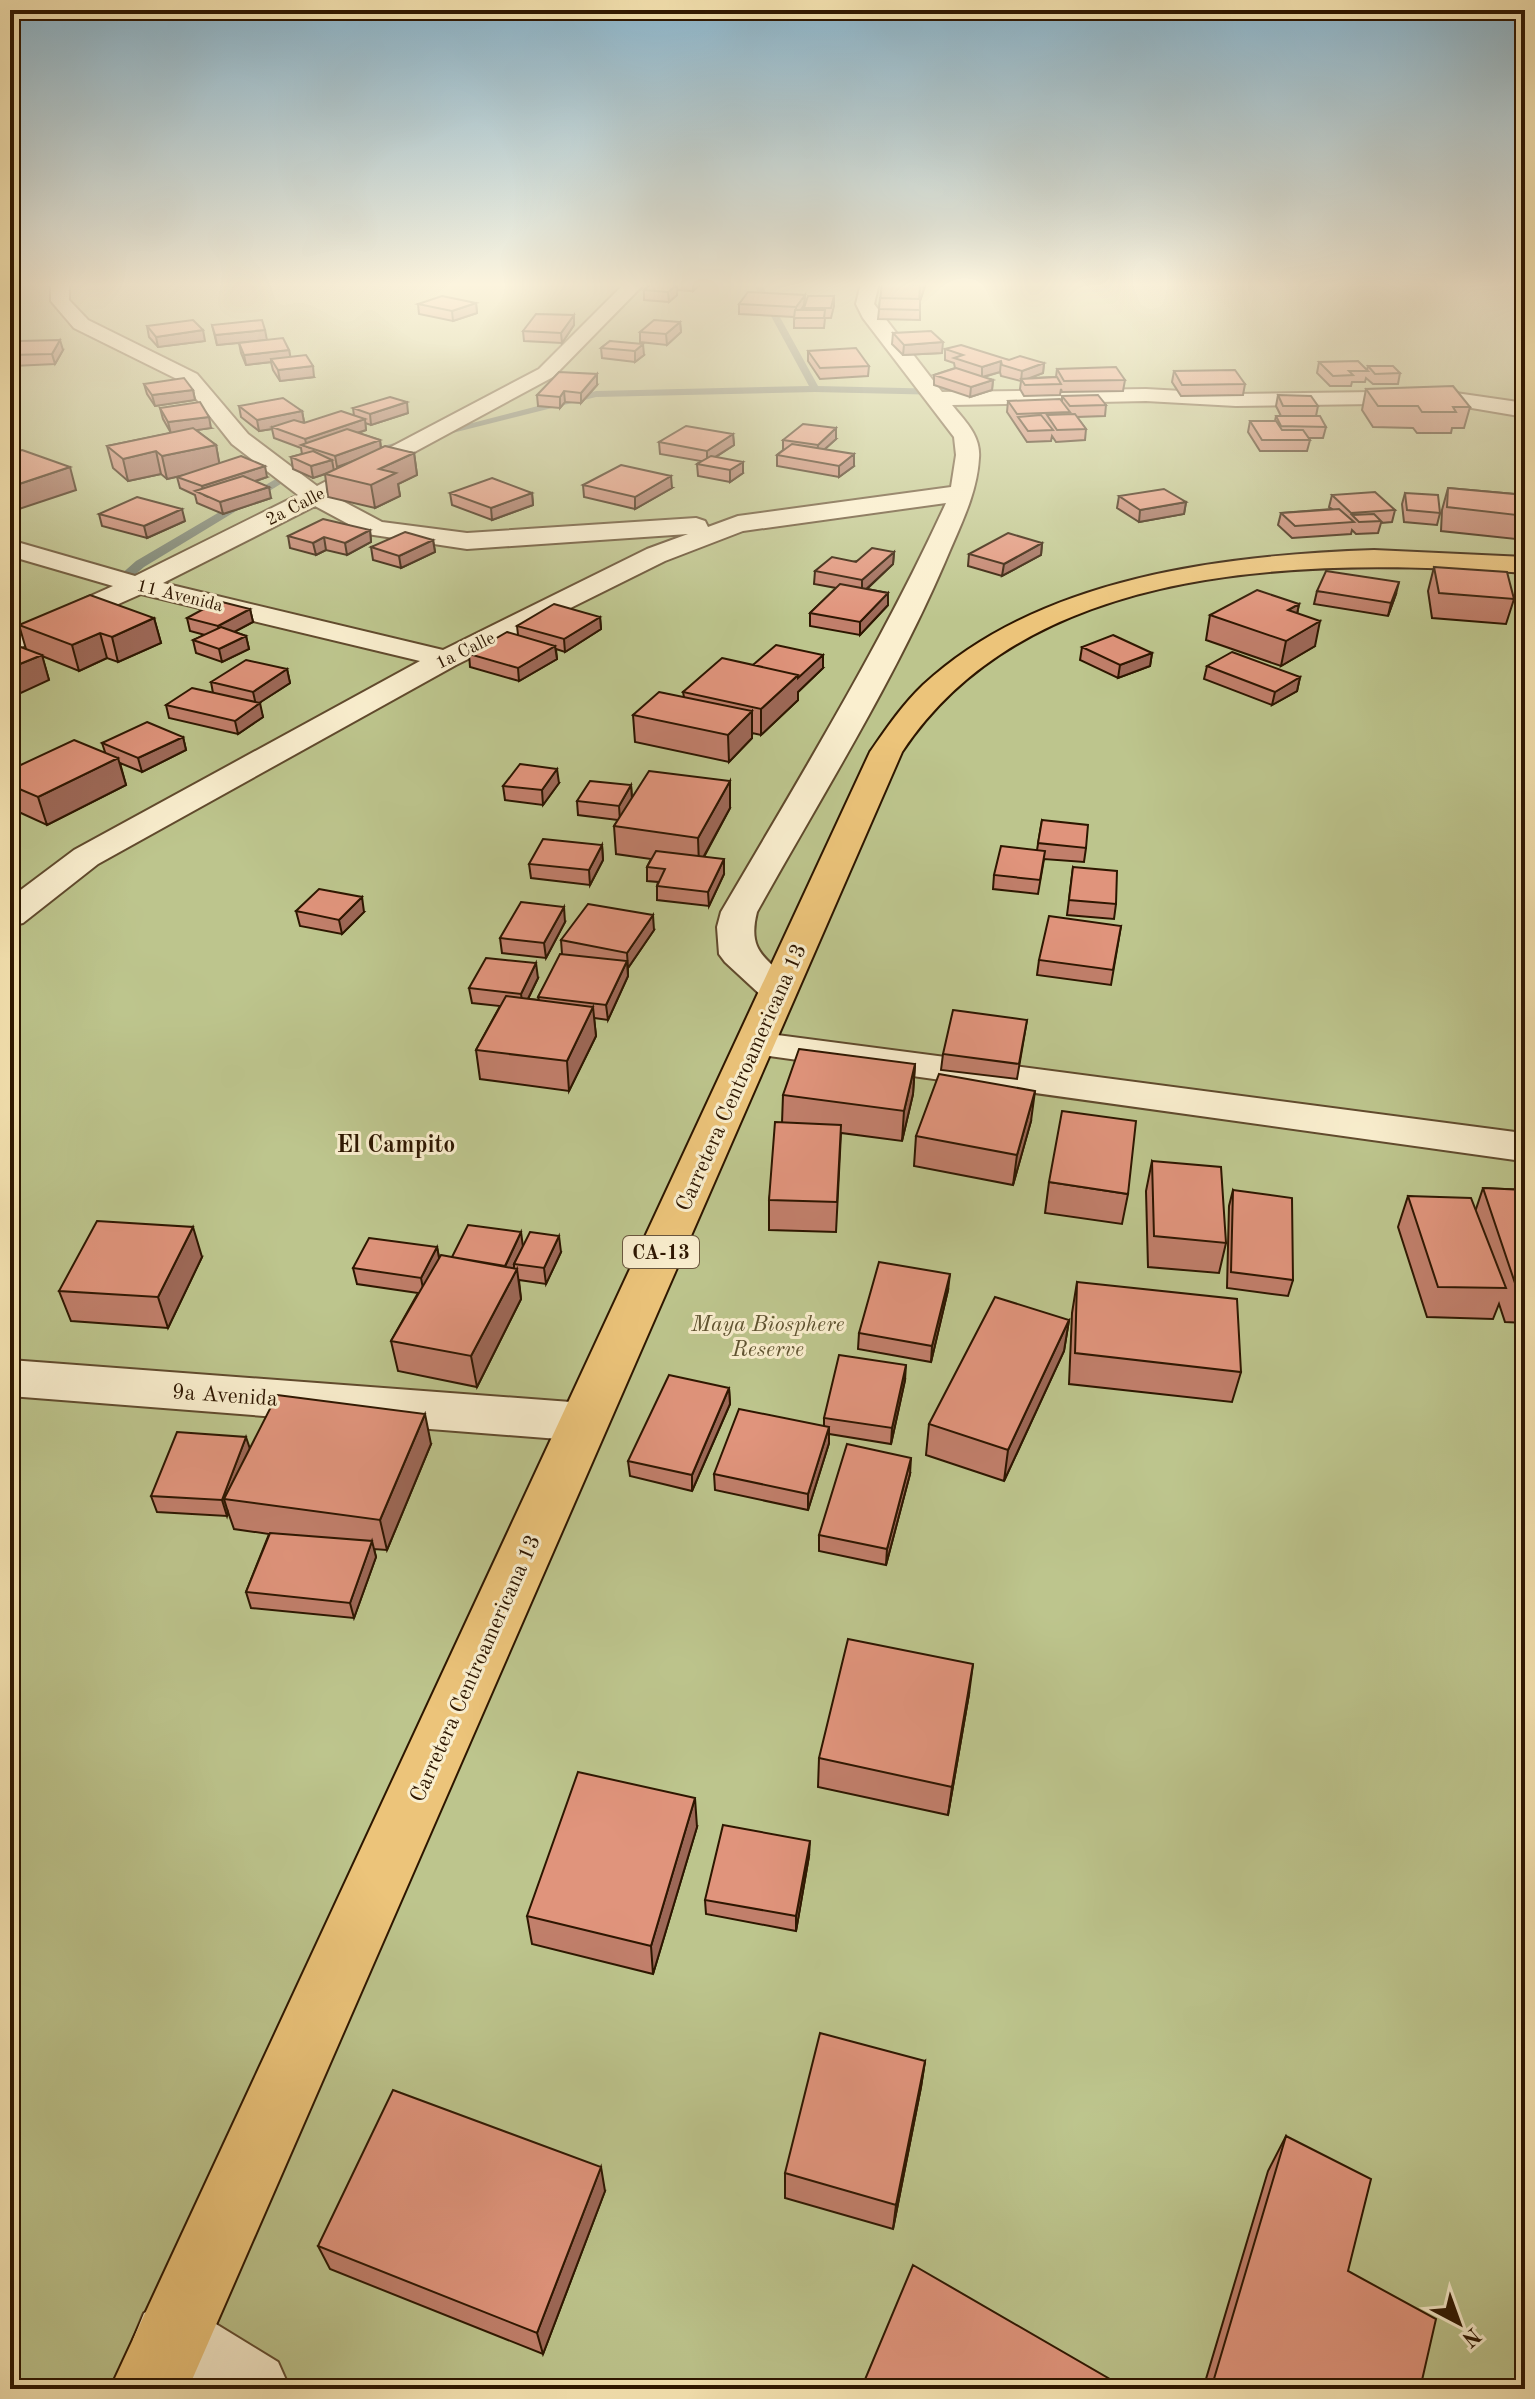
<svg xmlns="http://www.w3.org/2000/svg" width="1535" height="2399" font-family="'Old Standard TT',serif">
<rect width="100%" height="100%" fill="#f8e7b5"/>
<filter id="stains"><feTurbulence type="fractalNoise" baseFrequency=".0025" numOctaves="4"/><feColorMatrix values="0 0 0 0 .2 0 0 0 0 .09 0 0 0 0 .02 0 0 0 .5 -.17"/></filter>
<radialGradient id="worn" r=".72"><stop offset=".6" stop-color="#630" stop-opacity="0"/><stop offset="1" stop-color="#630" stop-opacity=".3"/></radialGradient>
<path fill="#bdc58d" stroke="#756e46" stroke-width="2" d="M10,283H1525V2389H10Z"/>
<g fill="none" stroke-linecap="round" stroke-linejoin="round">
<path fill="#717b6b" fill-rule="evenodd" d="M753,283H761L818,386L945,389L950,392L945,395L815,392L596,397L361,456L356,453L596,391L809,386Z
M298,466L307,468L144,567L111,595L101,592L136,561Z"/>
<g stroke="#604a2d" stroke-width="4">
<path id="minor" d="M51,283H69V300L88,320L197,374L248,434L317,486L539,369L625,283H645L553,377L333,496L382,522L467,533L696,518L705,521L708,527L738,516L951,487L956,455L954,437L863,318L856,304L861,283H879L874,304L942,392L1146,389L1236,394L1442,391L1525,403V417L1442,403L1236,406L1146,401L952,405C965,421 981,436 979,458C977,495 959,528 945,562C893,683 821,797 757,912C745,959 775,959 797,991L791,999L778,1002L765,999L725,962L719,954L717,927L721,912C800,777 881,645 946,503L743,531L665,561L456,665L98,864L23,923L10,926V898L74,850L420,661L141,594L10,652V632L113,586L10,556V540L135,576L298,495L232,444L183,382L74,328L51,301ZM315,506L367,534L467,549L688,534L647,549L443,650L163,583Z
M755,1032L1515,1132L1525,1135V1157L1515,1160L741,1052L735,1044L741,1036Z
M10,1360L584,1403L602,1408L609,1422L602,1436L584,1441L10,1396Z
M171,2302L198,2313L278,2362L290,2389H180L144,2367L133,2340L144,2313Z"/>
</g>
<g stroke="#2d1600" stroke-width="4">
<path id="trunk" d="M1374,550L1525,557V573C1317,559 1032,556 902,752L188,2389H110L870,752C886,729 902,705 923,685C1039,577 1224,555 1374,550Z"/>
</g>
<use href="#minor" fill="#faefcf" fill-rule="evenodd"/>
<use href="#trunk" fill="#ecc47a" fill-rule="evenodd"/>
</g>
<path fill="#c17f6b" stroke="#2d1600" stroke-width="2" d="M652,283H702L693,291L677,290V295L669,302L644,300V290Z
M882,283H926L920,301V320L878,319Z
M805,295L804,305L801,310H804V308L834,296V306L831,318H825L824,328H794V317L739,314V304Z
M476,303L477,313L453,321L419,314L418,304Z
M574,315V325L562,343L524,341L523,331Z
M680,322L681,332L667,345L640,342V332Z
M212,325L267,340L289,350L290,357L314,377L280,381L273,370L271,362L246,365L241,353L239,343L217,345Z
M147,326L205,341L158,347L149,337Z
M893,333L942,353L903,355L892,344Z
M610,341L644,355L635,362L602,358L601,348Z
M945,349L1009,360L1044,363L1043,373L1029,378L1056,377L1057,369L1125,380L1123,391L1062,392L1061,389L1060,395L1024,396L1020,389L1021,381L1001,376L1000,372L984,377L993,380L992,390L970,397L934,385V375L955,368L954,363L945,360Z
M63,350L55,364L13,366L10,355Z
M808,351L869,366L868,376L820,379L808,361Z
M1319,362L1367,370L1368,366L1400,373L1398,384H1373L1366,378L1365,382H1352L1351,386H1330L1317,373Z
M1174,371L1245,384L1243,395L1181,396L1172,382Z
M144,384L193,390L195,400L155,406L147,394Z
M597,385L581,403L565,402L560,408L538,406L537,395Z
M1366,389L1470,407L1464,428H1452L1451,433H1417L1413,428L1373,427L1362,410Z
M1278,395L1318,406L1316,416L1326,427L1323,438H1308L1310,440L1307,451H1260L1248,432L1250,421H1275L1276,416H1281L1276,406Z
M1062,396L1106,405L1105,416L1077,417L1086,429L1085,440L1056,442L1052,436L1051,441L1027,442L1007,412L1008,401H1062Z
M239,406L302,411L304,422L303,423H304L354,416L353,408L408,413L371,425L365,423L366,430L358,433L380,440L381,448L414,453L417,475L398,484L400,496L375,508L328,497L325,474L313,478L293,469L291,457L302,454L301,448L274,438L272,429L259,431L241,417Z
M160,408L211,428L196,430L216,445L219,463L267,477L256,481L271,498L223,514L197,503L195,495L180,488L177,477L180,476L167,479L161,474L128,481L113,468L107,446L171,433L163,419Z
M733,434L734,445L716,457L743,473L730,482L698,476L697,464L701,461L660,454L659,442Z
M836,439L825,449L854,466L839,477L777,466V455L783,450V440Z
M583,485L672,488L635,509L584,497Z
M1448,488L1525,495V540L1441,531L1442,510Z
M450,493H532L533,505L492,520L452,505Z
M1405,493L1440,513L1437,525L1404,522L1402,504Z
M1332,495L1395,510L1392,522L1381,523L1378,533L1356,534L1352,530L1351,534L1292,538L1278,525L1281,513L1332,509L1329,507Z
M1119,496L1186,502L1184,514L1139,522L1117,508Z
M99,514L185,521L147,538L102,526Z
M370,530L371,542L347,555L326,550L316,555L290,548L288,536Z
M433,540L435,552L401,568L373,560L371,547Z
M1042,543L1041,555L1002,576L968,566L969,554Z
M894,552L893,564L867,589L888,593V605L860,635L810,626V613L836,588L814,584L815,571Z
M1434,567L1514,599L1506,624L1432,618L1428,591Z
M1317,591L1396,594L1388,616L1314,604Z
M1299,604L1297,614L1315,646L1281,666L1206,640L1210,615Z
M250,609L253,622L234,632L246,636L249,649L222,662L196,653L193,640L205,635L190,631L187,618Z
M600,617L601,629L565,652L556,649L557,659L519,681L470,667L469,654L518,635L517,626Z
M154,618L161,643L118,662L107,658L79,671L42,656L49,680L26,649L19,625Z
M1082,647L1152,653L1150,666L1118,678L1080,660Z
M753,665L823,668L798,692V700L761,735L752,733V738L729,762L635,742L633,715L684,697L683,692Z
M1207,666L1300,677L1297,691L1272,705L1204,679Z
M287,669L290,683L259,703L263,717L238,734L169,718L166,705L213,693L211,682Z
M183,737L186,750L142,772L120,763L126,785L47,825L10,808V770L105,752L102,743Z
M559,783L543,805L505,800L503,786Z
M631,785L632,799L730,808L704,857L724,874L709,906L657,900V886L658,882L647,881V867L651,859L616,854L614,826L618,820L578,815L577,801Z
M1042,820L1086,848L1084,862L1044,859L1038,894L993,889L994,875L1037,850Z
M602,845L603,860L590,885L531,878L529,864Z
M1073,867L1116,904L1114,919L1067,915Z
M296,911L364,912L342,934L300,926Z
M565,922L546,958L502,953L500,938Z
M1121,926L1111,985L1037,975L1039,960Z
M654,930L628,968V976L608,1020L594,1018L596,1036L569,1091L480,1079L476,1050L500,1006L472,1003L469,988L538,978L528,999L539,1000L538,997L562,954L561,940Z
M1027,1020L1017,1079L941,1070L943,1054Z
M915,1064L913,1094L902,1141L841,1133L836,1232L769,1230V1200L782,1123L783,1095Z
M1031,1121L1013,1185L914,1166L916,1136Z
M1152,1161L1226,1243L1219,1273L1148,1267L1146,1191Z
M1049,1182L1128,1194L1122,1224L1045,1213Z
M1483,1188L1525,1190V1323L1505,1322L1499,1304L1493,1319L1427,1317L1398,1227L1408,1196L1476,1209Z
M1233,1190L1293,1280L1288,1296L1227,1288L1229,1206Z
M523,1246L561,1252L546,1284L519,1280L521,1299L477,1387L398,1371L391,1341L418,1293L357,1284L353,1268L437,1247L439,1257H452Z
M202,1257L168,1328L71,1321L59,1291Z
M1077,1282L1241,1372L1232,1402L1069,1384L1072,1313Z
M948,1290L931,1362L858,1349L859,1333Z
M1069,1320L1064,1351L1004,1481L926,1455L929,1424Z
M905,1380L891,1444L829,1434V1443L808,1510L715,1490L714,1474L824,1426V1418Z
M729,1388L730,1404L692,1491L630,1476L628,1461Z
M431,1444L387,1550L374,1549L376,1557L354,1618L251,1608L246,1592L269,1534L234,1529L228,1512L227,1516L157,1512L151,1496L250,1448Z
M910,1474L886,1565L819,1551V1535Z
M969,1694L948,1815L818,1787L819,1758Z
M697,1827L653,1974L532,1944L527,1916Z
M809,1856L796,1931L706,1914L705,1900Z
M925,2061L921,2087L893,2229L785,2198V2173Z
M1286,2136L1348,2271L1420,2389H1203L1268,2171Z
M605,2191L543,2354L330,2269L318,2246Z"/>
<path fill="#9d6857" stroke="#2d1600" stroke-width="2" d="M693,283H702L693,291Z
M921,283H926L919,304L920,285Z
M677,285V295L669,302L668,292Z
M805,295L804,305L796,317V307Z
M476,303L477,313L453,321L452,311Z
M574,315V325L562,343L561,333Z
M680,322L681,332L667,345L666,334Z
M203,330L205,341L158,347L156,337Z
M265,330L267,340L217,345L215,335Z
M60,340L63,350L55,364L52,354Z
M943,342L942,353L903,355L904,345Z
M643,344L644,355L635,362V351Z
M289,350L291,360L271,359V362L246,365L244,355Z
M1001,361L1000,372L982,377V367Z
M1044,363L1043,373L1022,381L1021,379V381L1022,371Z
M313,366L314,377L280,381L278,370Z
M597,374V385L581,403V393Z
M993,380L992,390L970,397L971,387Z
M193,390L195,400L155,406L152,395Z
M564,391L565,402L560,408V397Z
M407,402L408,413L371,425L370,414Z
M302,411L304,422L275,428L272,427V429L259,431L257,420Z
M209,417L211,428L171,434L168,422Z
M365,419L366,430L311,448L307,447L305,439Z
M836,428V439L817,456L818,445Z
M733,434L734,445L707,462V451Z
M380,440L381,451L337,467L335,456Z
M216,445L220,467L167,479L162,456Z
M156,451L161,474L128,481L123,459Z
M414,453L417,475L398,484L400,496L375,508L371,485L379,469Z
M854,454V466L839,477V466Z
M332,460L334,471L313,478L311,466Z
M743,462V473L730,482V470Z
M265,466L267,477L208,497L204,495L202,486Z
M70,467L76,490L10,512V487Z
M671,476L672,488L635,509V497Z
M269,487L271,498L223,514L220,502Z
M532,493L533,505L492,520L491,508Z
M1186,502L1184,514L1139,522L1140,510Z
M182,509L185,521L147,538L144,526Z
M370,530L371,542L347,555L345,543Z
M324,537L326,550L316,555L313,543Z
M433,540L435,552L401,568L399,556Z
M1042,543L1041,555L1002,576L1004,564Z
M894,552L893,564L862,593V580Z
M1399,582L1396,594L1388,616L1391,603Z
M888,593V605L860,635V622Z
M1299,604L1294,629L1288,610Z
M250,609L253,622L221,639L218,626Z
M600,617L601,629L565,652L564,639Z
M154,618L161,643L118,662L112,637Z
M1320,621L1315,646L1281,666L1286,641Z
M100,633L107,658L79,671L72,645Z
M246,636L249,649L222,662L219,649Z
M555,646L557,659L519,681L518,668Z
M1152,653L1150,666L1118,678L1120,665Z
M42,655L49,680L10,698V668Z
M823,655V668L798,692V700L761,735V709L798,675Z
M287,669L290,683L256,705L253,692Z
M1300,677L1297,691L1272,705L1275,692Z
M260,703L263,717L238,734L235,721Z
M752,711V738L729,762L728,735Z
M183,737L186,750L142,772L138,758Z
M118,758L126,785L47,825L38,797Z
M557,769L559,783L543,805L542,790Z
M730,781V808L699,865L698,838Z
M631,785L632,799L620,821L619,806Z
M602,845L603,860L590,885L589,870Z
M724,859V874L709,906L708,892Z
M362,897L364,912L342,934L339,920Z
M564,907L565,922L546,958L544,943Z
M653,915L654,930L628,968L627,953Z
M627,961L628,976L608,1020L606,1005Z
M536,963L538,978L523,1009L521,994Z
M593,1007L596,1036L569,1091L567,1061Z
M915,1064L913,1094L902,1141L904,1111Z
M1035,1091L1031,1121L1013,1185L1017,1155Z
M193,1227L202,1257L168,1328L158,1297Z
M521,1232L523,1247L514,1264V1267L506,1285L504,1269Z
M559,1236L561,1252L546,1284L544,1268Z
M437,1247L440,1263L424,1294L421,1278Z
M517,1269L521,1299L477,1387L471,1356Z
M950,1274L948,1290L931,1362L932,1346Z
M1069,1320L1064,1351L1004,1481L1008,1450Z
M906,1365L905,1380L891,1444L892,1428Z
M729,1388L730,1404L692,1491V1475Z
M425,1414L431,1444L387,1550L380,1520Z
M829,1427V1443L808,1510V1494Z
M246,1437L251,1452L224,1499L228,1512L227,1516L222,1500Z
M911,1458L910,1474L886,1565L887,1549Z
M372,1541L376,1557L354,1618L350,1603Z
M973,1664L969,1694L948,1815L952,1787Z
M695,1798L697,1827L653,1974L651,1946Z
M810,1841L809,1856L796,1931V1916Z
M925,2061L921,2087L893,2229L896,2205Z
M601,2167L605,2191L543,2354L537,2333Z"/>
<path fill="#e0947c" stroke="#2d1600" stroke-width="2" d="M652,283H654L677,285L668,292L644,290Z
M882,283H921L920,285Z
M748,292L805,295L796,307L739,304Z
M442,296L476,303L452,311L418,304Z
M808,296H834L831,308H804Z
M880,298L920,299V310L879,309Z
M795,310H825L824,318H794Z
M536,314L574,315L561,333L523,331Z
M193,320L203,330L156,337L147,326Z
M262,320L265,330L215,335L212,325Z
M654,320L680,322L666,334L640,332Z
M931,331L943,342L904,345L893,333Z
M283,338L289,350L244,355L239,343Z
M60,340L52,354L10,355L19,341Z
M610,341L643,344L635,351L601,348Z
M961,345L1009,360L1020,356L1044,363L1022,371L1002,365L1001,361L982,367L954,358L963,355L945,349Z
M856,348L869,366L820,368L808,351Z
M306,355L313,366L278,370L271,359Z
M1358,361L1368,371H1349L1353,375L1333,376L1319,362Z
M1368,366H1393L1400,373L1375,374Z
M1116,367L1125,380L1064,381L1057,369Z
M956,368L993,380L971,387L934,375Z
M1235,370L1245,384L1182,385L1174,371Z
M559,372L597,374L581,393L564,391L560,397L537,395Z
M1057,377L1061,384L1025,385L1021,379Z
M184,378L193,390L152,395L144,384Z
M1453,386L1470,407H1453L1456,412H1422L1418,406H1378L1366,389Z
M1098,395L1106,405L1070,406L1062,396Z
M1278,395L1311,396L1318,406H1283Z
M390,397L407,402L370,414L353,408Z
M283,398L302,411L257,420L239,406Z
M1060,399L1070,412L1017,414L1008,401Z
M200,402L209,417L168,422L160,408Z
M341,411L365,419L305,439L272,427L294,420L304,423Z
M1075,414L1086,429L1057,430L1047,415Z
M1041,415L1053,430L1028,431L1018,417Z
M1276,416H1320L1326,427L1281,426Z
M1250,421H1276L1282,430H1303L1310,440H1262Z
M803,424L836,428L818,445L783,440Z
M686,426L733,434L707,451L659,442Z
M193,428L216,445L162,456L156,451L123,459L107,446Z
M347,429L380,440L335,456L301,445Z
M792,444L854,454L839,466L777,455Z
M385,446L414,453L379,469L396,473L371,485L325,474Z
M22,450L70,467L10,487V454Z
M313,451L332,460L311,466L291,457Z
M241,456L265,466L202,486L177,477Z
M711,456L743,462L730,470L697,464Z
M621,465L671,476L635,497L583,485Z
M243,476L269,487L220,502L195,491Z
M492,478L532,493L491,508L450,493Z
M1448,488L1525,495V516L1447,507Z
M1164,489L1186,502L1140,510L1119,496Z
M1375,492L1395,510L1351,513L1332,495Z
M1405,493L1438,495L1440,513L1407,510Z
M137,497L182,509L144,526L99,514Z
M1339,509L1354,522L1295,526L1281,513Z
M1374,514L1381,521L1359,522L1352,515Z
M323,519L370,530L345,543L324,537L313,543L288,536Z
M405,532L433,540L399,556L371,547Z
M1008,533L1042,543L1004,564L969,554Z
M872,548L894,552L862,580L815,571L832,557L856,562Z
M1434,567L1507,572L1514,599L1439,593Z
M1326,571L1399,582L1391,603L1317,591Z
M840,584L888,593L860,622L810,613Z
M1257,590L1299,604L1288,610L1320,621L1286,641L1210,615Z
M90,595L154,618L112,637L100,633L72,645L19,625Z
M218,601L250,609L218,626L187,618Z
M554,604L600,617L564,639L517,626Z
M221,627L246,636L219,649L193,640Z
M507,632L555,646L518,668L469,654Z
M1113,635L1152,653L1120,665L1082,647Z
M10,643L42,655L10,668Z
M776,645L823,655L798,678V675L753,665Z
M1232,652L1300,677L1275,692L1207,666Z
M722,658L798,675L761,709L683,692Z
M246,660L287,669L253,692L211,682Z
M192,688L260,703L235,721L166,705Z
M659,692L752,711L728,735L633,715Z
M147,722L183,737L138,758L102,743Z
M74,740L118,758L38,797L10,785V770Z
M520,764L557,769L542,790L503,786Z
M649,771L730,781L698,838L614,826Z
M590,781L631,785L619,806L577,801Z
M1042,820L1088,825L1086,848L1038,843Z
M543,839L602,845L589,870L529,864Z
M1001,846L1045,851L1040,880L994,875Z
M656,851L724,859L708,892L657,886L665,869L647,867Z
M1073,867L1117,871L1116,904L1069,900Z
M319,889L362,897L339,920L296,911Z
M521,902L564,907L544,943L500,938Z
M588,904L653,915L627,953L561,940Z
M1049,916L1121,926L1113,970L1039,960Z
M560,954L627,961L606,1005L538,997Z
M486,958L536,963L521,994L469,988Z
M506,996L593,1007L567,1061L476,1050Z
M953,1010L1027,1020L1019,1064L943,1054Z
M799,1049L915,1064L904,1111L783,1095Z
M939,1074L1035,1091L1017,1155L916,1136Z
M1062,1111L1136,1121L1128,1194L1049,1182Z
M775,1122L841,1125L837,1202L769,1200Z
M1152,1161L1221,1167L1226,1243L1154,1236Z
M1483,1188L1525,1190V1292H1518Z
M1233,1190L1292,1198L1293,1280L1231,1272Z
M1408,1196L1471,1198L1506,1288L1438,1287Z
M97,1221L193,1227L158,1297L59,1291Z
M468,1225L521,1232L505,1266L452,1257Z
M530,1232L559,1236L544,1268L514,1264Z
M369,1238L437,1247L421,1278L353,1268Z
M441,1255L517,1269L471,1356L391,1341Z
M879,1262L950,1274L932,1346L859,1333Z
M1077,1282L1237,1299L1241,1372L1075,1353Z
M995,1297L1069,1320L1008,1450L929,1424Z
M839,1355L906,1365L892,1428L824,1418Z
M669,1375L729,1388L692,1475L628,1461Z
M277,1395L425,1414L380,1520L224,1499Z
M739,1409L829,1427L808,1494L714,1474Z
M177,1432L246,1437L222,1500L151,1496Z
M847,1444L911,1458L887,1549L819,1535Z
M270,1533L372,1541L350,1603L246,1592Z
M848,1639L973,1664L952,1787L819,1758Z
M578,1772L695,1798L651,1946L527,1916Z
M723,1825L810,1841L796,1916L705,1900Z
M820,2033L925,2061L896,2205L785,2173Z
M393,2090L601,2167L537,2333L318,2246Z
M1286,2136L1371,2179L1348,2271L1436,2319L1420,2389H1211Z
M913,2265L1127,2389H861Z"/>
<linearGradient id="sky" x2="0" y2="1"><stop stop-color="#8ab8d2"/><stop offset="0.46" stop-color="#fcf4de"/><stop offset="1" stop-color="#fcf4de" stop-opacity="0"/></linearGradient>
<rect width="1535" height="619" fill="url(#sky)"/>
<g text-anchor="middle" stroke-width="6" stroke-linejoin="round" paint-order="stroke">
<g font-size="18" fill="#2d1600" stroke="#faefcf">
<text transform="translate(295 506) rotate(-27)" y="6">2a Calle</text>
<text transform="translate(180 595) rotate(14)" y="6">11 Avenida</text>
<text transform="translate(465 650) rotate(-26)" y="6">1a Calle</text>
</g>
<rect fill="#faefcf" stroke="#6a573e" stroke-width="2" x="623" y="1236" width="76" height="32" rx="6"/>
<g font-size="20" font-weight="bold" fill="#2d1600">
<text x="661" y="1259">CA-13</text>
</g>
<g font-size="22" fill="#2d1600" stroke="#faefcf">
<text transform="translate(740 1077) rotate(-66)" y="8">Carretera Centroamericana 13</text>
<text transform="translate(225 1394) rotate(4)" y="8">9a Avenida</text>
<text transform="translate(474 1668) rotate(-66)" y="8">Carretera Centroamericana 13</text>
</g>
<g font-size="22" font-style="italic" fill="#5f5331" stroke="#faefcf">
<text x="768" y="1331">Maya Biosphere<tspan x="768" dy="25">Reserve</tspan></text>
</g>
<g font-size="24" font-weight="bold" fill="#2d1600" stroke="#faefcf">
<text x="396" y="1152">El Campito</text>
</g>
</g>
<rect width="1535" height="2399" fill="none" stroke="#f8e7b5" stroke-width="40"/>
<rect x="12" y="12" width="1511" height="2375" fill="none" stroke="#2d1600" stroke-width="4"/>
<rect x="20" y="20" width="1495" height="2359" fill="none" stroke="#2d1600" stroke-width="2"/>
<g transform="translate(1459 2323) rotate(139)" stroke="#faefcf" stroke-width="6" paint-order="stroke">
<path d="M0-6L14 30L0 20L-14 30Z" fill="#2d1600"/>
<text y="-12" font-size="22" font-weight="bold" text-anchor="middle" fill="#2d1600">N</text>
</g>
<rect width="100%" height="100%" filter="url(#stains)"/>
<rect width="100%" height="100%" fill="url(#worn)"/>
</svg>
